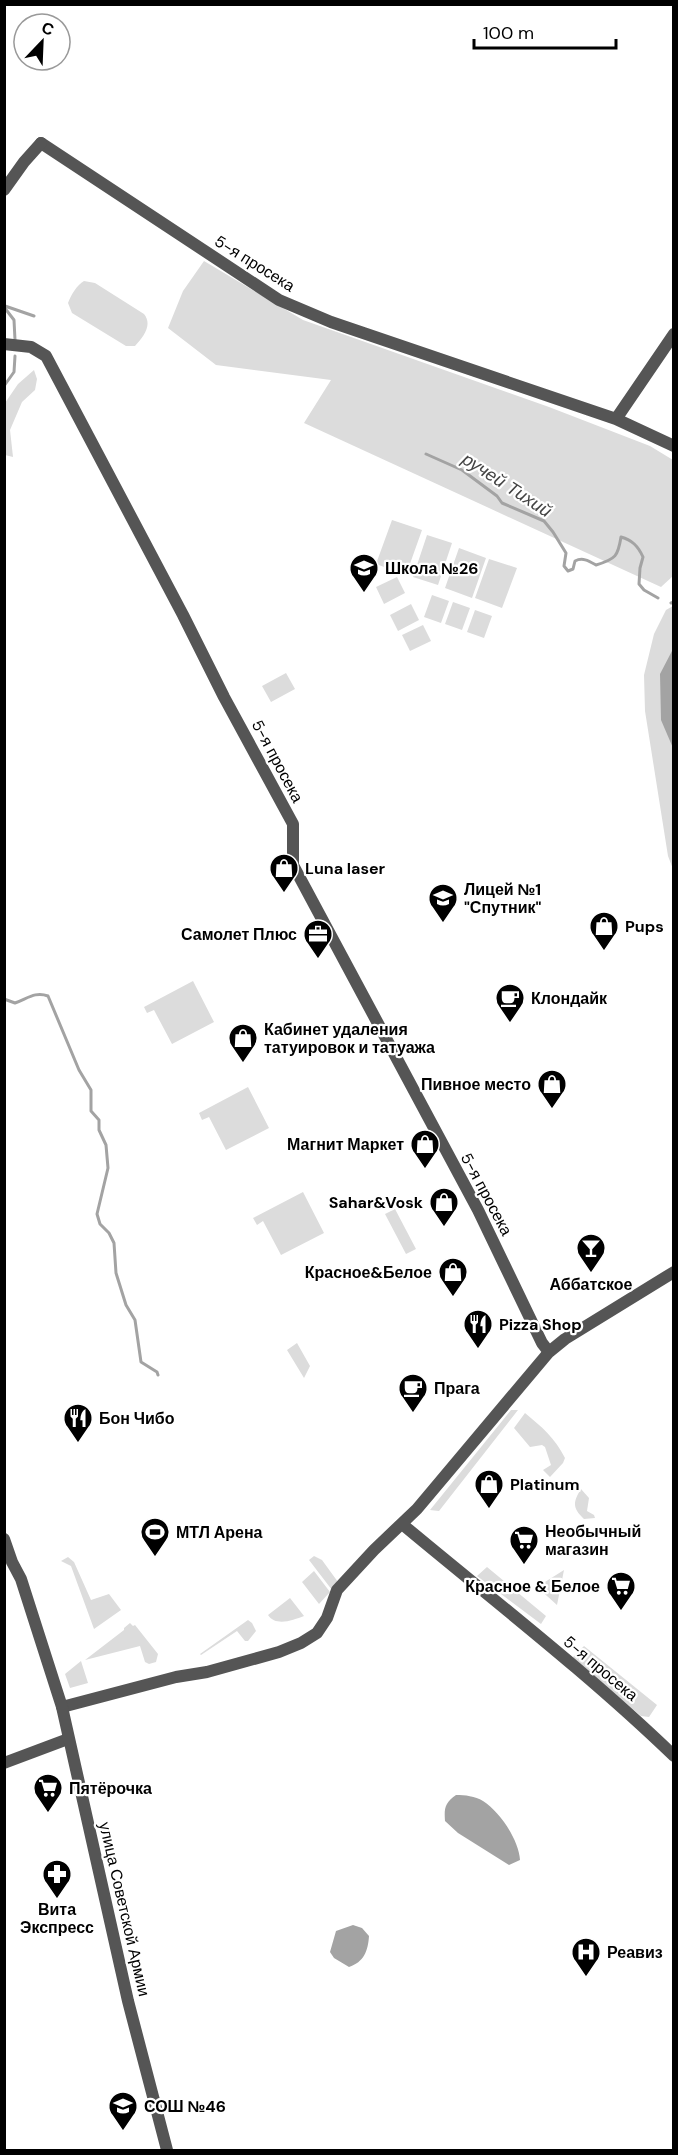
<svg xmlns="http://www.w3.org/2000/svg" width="678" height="2155" font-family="'DM Sans',sans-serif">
<rect width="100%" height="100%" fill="#fff"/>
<path fill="#dcdcdc" d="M204,261L303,320L549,407L650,446L673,460V576L661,587L304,423L331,380L216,365L168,328L183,291Z
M84,281L95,283L144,314C153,325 143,337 135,346H126L72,313L68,303C71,295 77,285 84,281Z
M34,370L37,379L35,390L22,402L10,430L13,457L5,455V403L18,384Z
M392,520L422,530L406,575L376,564Z
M427,535L452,543L438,585L413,577Z
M459,548L486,558L472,598L445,588Z
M489,559L517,568L502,608L475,598Z
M397,577L405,593L384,604L376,587Z
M432,595L449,601L441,623L424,617Z
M453,602L470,608L462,630L445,624Z
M411,604L419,620L398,631L390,615Z
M673,606V869L668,856L645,711L644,675L654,634L666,610Z
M475,610L492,616L484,638L467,632Z
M423,625L431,641L410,651L402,635Z
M286,673L295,689L271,702L262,686Z
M193,981L214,1022L172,1044L154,1010L147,1013L144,1007Z
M248,1087L269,1128L226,1150L209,1117L202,1120L199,1113Z
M303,1192L324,1233L281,1255L263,1221L257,1225L253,1218Z
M395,1209L416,1249L406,1254L385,1214Z
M297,1343L310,1366L304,1378L287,1350Z
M511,1410H518L439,1511L430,1510Z
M525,1413C542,1427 555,1438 565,1458L563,1463L550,1477L543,1470L551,1465L545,1447L542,1445L530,1447L514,1428Z
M581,1489L589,1498L587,1511L594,1515L595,1518L584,1519C572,1508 573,1502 581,1489Z
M314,1556L322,1560L338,1582L332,1590L309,1560Z
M68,1557L74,1562L91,1600L109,1594L121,1610L94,1629L71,1566L61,1561Z
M487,1567L546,1616L541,1624L477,1576Z
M564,1570L557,1605L537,1587Z
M314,1571L330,1592L319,1604L302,1582Z
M290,1598L304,1616C293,1620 276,1627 268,1615Z
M248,1620L252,1623L256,1631L248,1641H245L237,1631L201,1655L200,1654Z
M130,1623L133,1626L135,1625L158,1654L156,1662L149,1664L145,1662L140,1646L85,1660L124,1630V1628Z
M584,1646L657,1705L649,1717L641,1716L572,1658Z
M81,1661L88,1683L70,1688L65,1674Z"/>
<path fill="#a3a3a3" d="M673,649H674L673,796L672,794L673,748L661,720L660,674Z
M456,1795C465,1795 475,1796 483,1801C500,1812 519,1840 520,1860L509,1865L458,1833L445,1821C444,1808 445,1803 456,1795Z
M353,1925L362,1928L369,1936C368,1951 364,1962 349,1967L334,1958L330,1952L336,1931Z"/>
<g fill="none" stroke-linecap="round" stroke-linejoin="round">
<path stroke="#a3a3a3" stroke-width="3" d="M5,306L34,316
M4,307L14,320L15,340
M4,386L14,372L15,356
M426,454L462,470L497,496L502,503L544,521L553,532L566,553L564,566L568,571L573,569L575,561C583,557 589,561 596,565C616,559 618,556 621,537C632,540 638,546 643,557L640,568L639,584L644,590L658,598
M671,603L674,602
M4,999L15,1003C27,999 35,991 48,996L79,1070L91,1090V1111L99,1120V1130L106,1145L108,1168L97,1214L100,1224L109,1233L114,1243L116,1273L126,1305L135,1320L141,1362L157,1372L158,1375"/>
<path stroke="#555" stroke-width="12" d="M41,143L279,300L331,322L616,419L674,446
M4,344L31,347L46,356L183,615L224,697L293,824V865L478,1210L542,1343L549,1352
M616,419L674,334
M402,1524C493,1600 588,1673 674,1756
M62,1707L176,1677L207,1672L279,1652L301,1643L317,1633L327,1618L337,1590L374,1550L417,1509L549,1352L565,1339L674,1272
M4,1763L68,1739"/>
<path stroke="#555" stroke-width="12" d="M4,190L24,162L41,143
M4,1539L12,1562L21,1579L62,1707L128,2001L167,2150"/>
</g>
<defs>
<g id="school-pin" transform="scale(1.5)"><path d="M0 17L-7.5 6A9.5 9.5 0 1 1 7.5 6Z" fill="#000" stroke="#fff"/><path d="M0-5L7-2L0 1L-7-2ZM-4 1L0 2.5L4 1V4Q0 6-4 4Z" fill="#fff"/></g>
<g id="shop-pin" transform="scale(1.5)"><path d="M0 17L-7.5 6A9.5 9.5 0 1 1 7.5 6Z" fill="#000" stroke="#fff"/><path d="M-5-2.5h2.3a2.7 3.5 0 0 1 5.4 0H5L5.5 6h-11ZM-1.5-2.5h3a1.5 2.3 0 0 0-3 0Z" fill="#fff"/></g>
<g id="office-pin" transform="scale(1.5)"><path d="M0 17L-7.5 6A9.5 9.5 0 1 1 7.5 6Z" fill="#000" stroke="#fff"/><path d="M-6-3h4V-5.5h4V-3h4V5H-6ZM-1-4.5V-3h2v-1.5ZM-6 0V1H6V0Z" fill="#fff"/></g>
<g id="cafe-pin" transform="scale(1.5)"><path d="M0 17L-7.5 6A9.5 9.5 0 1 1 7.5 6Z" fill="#000" stroke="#fff"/><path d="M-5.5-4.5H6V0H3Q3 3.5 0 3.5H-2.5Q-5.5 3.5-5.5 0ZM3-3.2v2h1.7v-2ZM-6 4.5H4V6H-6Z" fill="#fff"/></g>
<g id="bar-pin" transform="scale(1.5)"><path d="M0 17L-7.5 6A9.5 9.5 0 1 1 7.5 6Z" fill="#000" stroke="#fff"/><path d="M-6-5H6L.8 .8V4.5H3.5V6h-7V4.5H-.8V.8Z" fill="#fff"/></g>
<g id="restaurant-pin" transform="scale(1.5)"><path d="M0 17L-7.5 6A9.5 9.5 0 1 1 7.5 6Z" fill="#000" stroke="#fff"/><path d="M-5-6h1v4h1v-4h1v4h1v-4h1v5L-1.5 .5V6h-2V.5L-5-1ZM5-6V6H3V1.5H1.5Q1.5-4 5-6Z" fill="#fff"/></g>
<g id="stadium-pin" transform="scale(1.5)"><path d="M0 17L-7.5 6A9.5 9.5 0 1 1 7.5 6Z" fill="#000" stroke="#fff"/><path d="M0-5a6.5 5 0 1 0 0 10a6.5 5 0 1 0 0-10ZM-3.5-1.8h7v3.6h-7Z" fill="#fff"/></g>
<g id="supermarket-pin" transform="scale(1.5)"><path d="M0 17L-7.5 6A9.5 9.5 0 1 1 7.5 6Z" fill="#000" stroke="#fff"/><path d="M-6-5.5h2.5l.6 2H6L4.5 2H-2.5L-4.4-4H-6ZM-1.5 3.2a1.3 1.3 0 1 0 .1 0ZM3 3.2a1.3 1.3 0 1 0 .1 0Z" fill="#fff"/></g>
<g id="pharmacy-pin" transform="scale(1.5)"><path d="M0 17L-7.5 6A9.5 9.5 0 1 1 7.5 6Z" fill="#000" stroke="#fff"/><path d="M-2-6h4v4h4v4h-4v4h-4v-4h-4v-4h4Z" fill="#fff"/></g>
<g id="hospital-pin" transform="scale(1.5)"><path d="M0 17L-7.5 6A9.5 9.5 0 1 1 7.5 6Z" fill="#000" stroke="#fff"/><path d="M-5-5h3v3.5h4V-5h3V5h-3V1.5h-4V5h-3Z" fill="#fff"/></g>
</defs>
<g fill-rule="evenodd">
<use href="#school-pin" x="364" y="568"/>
<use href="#shop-pin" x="284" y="868"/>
<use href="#school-pin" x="443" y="898"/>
<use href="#shop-pin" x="604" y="926"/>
<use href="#office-pin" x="318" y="934"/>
<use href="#cafe-pin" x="510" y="998"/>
<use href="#shop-pin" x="243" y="1038"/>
<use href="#shop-pin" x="552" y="1084"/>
<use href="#shop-pin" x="425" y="1144"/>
<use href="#shop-pin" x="444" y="1202"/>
<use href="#bar-pin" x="591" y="1248"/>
<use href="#shop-pin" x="453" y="1272"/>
<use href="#restaurant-pin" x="478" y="1324"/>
<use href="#cafe-pin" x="413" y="1388"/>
<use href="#restaurant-pin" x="78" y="1418"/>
<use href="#shop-pin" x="489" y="1484"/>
<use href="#stadium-pin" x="155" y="1532"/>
<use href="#supermarket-pin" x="524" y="1540"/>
<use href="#supermarket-pin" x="621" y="1586"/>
<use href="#supermarket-pin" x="48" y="1788"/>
<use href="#pharmacy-pin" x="57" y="1874"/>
<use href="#hospital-pin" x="586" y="1952"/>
<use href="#school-pin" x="123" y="2106"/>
</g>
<g text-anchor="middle" stroke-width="4.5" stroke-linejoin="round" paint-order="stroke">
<g font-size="16" fill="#000" stroke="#fff">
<text transform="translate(255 263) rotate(32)" y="6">5-я просека</text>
<text transform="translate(278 761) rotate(62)" y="6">5-я просека</text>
<text transform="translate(487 1194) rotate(62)" y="6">5-я просека</text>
<text transform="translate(601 1668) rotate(40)" y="6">5-я просека</text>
<text transform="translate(125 1909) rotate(77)" y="6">улица Советской Армии</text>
</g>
<g font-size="16" font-weight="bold" fill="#000" stroke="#fff" text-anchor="start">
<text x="385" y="574">Школа №26</text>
<text x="305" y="874">Luna laser</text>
<text x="464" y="895">Лицей №1<tspan x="464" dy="18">"Спутник"</tspan></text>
<text x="625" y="932">Pups</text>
<text x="297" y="940" text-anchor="end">Самолет Плюс</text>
<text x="531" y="1004">Клондайк</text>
<text x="264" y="1035">Кабинет удаления<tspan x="264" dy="18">татуировок и татуажа</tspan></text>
<text x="531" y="1090" text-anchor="end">Пивное место</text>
<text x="404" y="1150" text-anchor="end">Магнит Маркет</text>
<text x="423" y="1208" text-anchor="end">Sahar&amp;Vosk</text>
<text x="432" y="1278" text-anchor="end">Красное&amp;Белое</text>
<text x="591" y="1290" text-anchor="middle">Аббатское</text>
<text x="499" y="1330">Pizza Shop</text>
<text x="434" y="1394">Прага</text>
<text x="99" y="1424">Бон Чибо</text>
<text x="510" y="1490">Platinum</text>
<text x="545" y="1537">Необычный<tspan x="545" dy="18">магазин</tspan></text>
<text x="176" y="1538">МТЛ Арена</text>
<text x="600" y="1592" text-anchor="end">Красное &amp; Белое</text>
<text x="69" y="1794">Пятёрочка</text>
<text x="57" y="1915" text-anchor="middle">Вита<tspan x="57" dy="18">Экспресс</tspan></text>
<text x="607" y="1958">Реавиз</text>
<text x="144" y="2112">СОШ №46</text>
</g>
<g font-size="18" font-style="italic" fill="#444" stroke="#fff">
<text transform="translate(507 485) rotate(33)" y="6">ручей Тихий</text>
</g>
</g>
<rect width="678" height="2155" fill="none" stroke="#000000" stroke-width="12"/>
<g transform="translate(42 42) rotate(23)"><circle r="28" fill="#ffffff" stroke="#999999" stroke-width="1.5"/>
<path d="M0-4.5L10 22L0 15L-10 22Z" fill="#000000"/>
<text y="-9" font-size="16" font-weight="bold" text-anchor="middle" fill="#000000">С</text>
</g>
<path d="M474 39v9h142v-9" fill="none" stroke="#000000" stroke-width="3"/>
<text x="483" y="39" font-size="18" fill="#000000" stroke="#ffffff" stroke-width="4.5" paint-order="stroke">100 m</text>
</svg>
